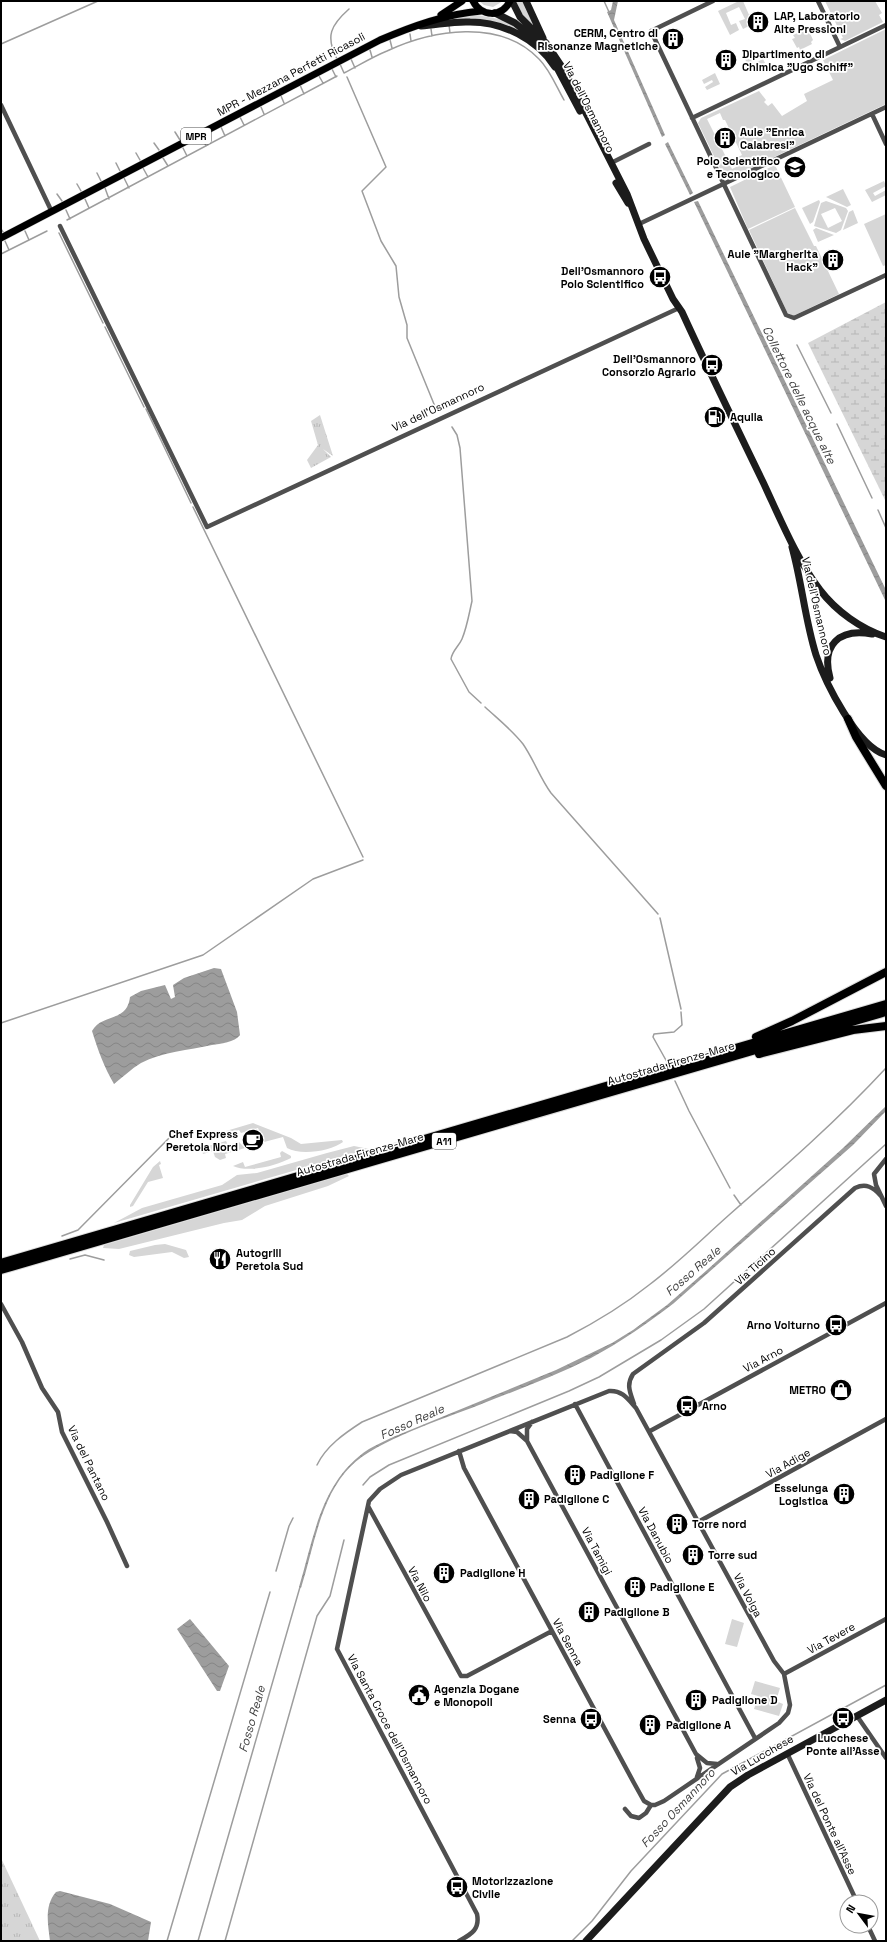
<svg xmlns="http://www.w3.org/2000/svg" width="887" height="1942" font-family="'Space Grotesk',sans-serif">
<defs>
<pattern id="wetland-marsh" width="20" height="14" patternUnits="userSpaceOnUse"><rect width="20" height="14" fill="#d6d6d6"/><path d="M1 5h8M5 5V1M11 12h8M15 12V8" fill="none" stroke="#b6b6b6"/></pattern>
<pattern id="park-tufts" width="24" height="20" patternUnits="userSpaceOnUse"><rect width="24" height="20" fill="#d6d6d6"/><path d="M3 7l-1-3M5 7V3M7 7l1-3M15 17l-1-3M17 17v-4M19 17l1-3" fill="none" stroke="#b6b6b6"/></pattern>
<pattern id="water-waves" width="16" height="10" patternUnits="userSpaceOnUse"><rect width="16" height="10" fill="#9d9d9d"/><path d="M0 5q4-4 8 0t8 0" fill="none" stroke="#858585"/></pattern>
</defs>
<rect width="100%" height="100%" fill="#fff"/>
<path fill="#d6d6d6" fill-rule="evenodd" d="M479,1H503L493,7L484,5Z
M516,1H525L535,29L521,13Z
M739,1H743L753,24L743,29L739,21L745,19L739,7L726,13L731,25L736,23L739,30L730,35L718,11Z
M825,1H875L882,13L879,15L883,22L845,41L840,39L843,38Z
M477,15L504,20L534,40L515,31L449,21L457,17Z
M886,29V104L732,177L727,179L724,177L698,123L701,118L759,91L766,100L764,102L768,106L772,103L782,116L807,101L804,94L833,80L823,60ZM720,113L723,120H725L742,155L738,157L740,165L732,169L707,119Z
M805,30L806,32L809,31L813,40L811,42L812,44L800,50L799,47L797,48L792,39L795,38L793,35Z
M760,52L762,56L752,61L753,64L763,59L765,63L750,70L745,59Z
M715,73L720,84L707,90L705,87L713,82L712,80L704,84L702,80Z
M775,165L795,207L748,229L730,187Z
M884,181L886,186L873,193L875,196L886,190V195L872,202L865,190Z
M843,189L851,205L847,207L826,197Z
M819,200L820,202L813,222L810,224L802,208Z
M826,201L846,208L848,211L841,230L836,233L814,226L821,203ZM835,208L842,221L828,228L821,214Z
M795,208L814,246H816L839,294L793,316L787,312L749,230Z
M853,210L858,223L843,230L849,212Z
M886,214V265L883,266L864,224Z
M816,228L834,235L818,242L813,230Z
M253,1123L291,1138L301,1144L342,1140L343,1142C331,1151 301,1156 287,1148L283,1137L264,1142L258,1128L241,1133L239,1130L225,1134L226,1138H221L226,1131Z
M226,1141L228,1145L239,1142L245,1148L225,1154L226,1158L220,1160L215,1157L213,1151L203,1154L201,1148Z
M354,1146L369,1149L114,1223L142,1208L222,1185L237,1175L257,1173L327,1153Z
M282,1151L291,1156V1158C276,1166 248,1173 233,1166L243,1162L245,1167L281,1157L280,1153Z
M160,1161L161,1164L159,1165L163,1178L148,1182L133,1206L130,1207V1205L153,1167Z
M347,1174L349,1176L328,1186L265,1206L242,1220L224,1223L119,1249L103,1248L104,1245Z
M165,1244L186,1250L189,1257L184,1258L172,1252L134,1257L129,1255L130,1251L155,1245Z
M732,1619L744,1623L737,1647L725,1644Z
M755,1681L780,1688L776,1701L783,1704L779,1716L754,1709L758,1696L751,1694Z"/>
<path fill="url(#wetland-marsh)" d="M886,302V502L808,343Z"/>
<path fill="url(#park-tufts)" d="M320,415L333,456L323,449L331,457L311,468L307,460L318,445L311,421Z
M1,1858L40,1941H1Z"/>
<path fill="url(#water-waves)" d="M613,1H618L614,20L665,135L662,137L607,12L611,10Z
M668,142L693,193L690,195L665,144Z
M698,201L886,590V602L694,202Z
M214,968L221,969L237,1012L240,1035C235,1042 220,1044 212,1045C189,1050 162,1052 141,1063C131,1069 123,1077 114,1084C104,1067 98,1050 92,1031C102,1013 127,1023 130,997L141,991L165,985L171,999L175,997L173,985L184,978Z
M886,1106V1111L853,1145L674,1303C648,1323 621,1342 591,1358C555,1376 517,1390 479,1405C444,1419 377,1440 351,1466C320,1497 314,1547 301,1588L299,1587C314,1537 321,1480 369,1449C376,1445 385,1441 393,1437L556,1370L612,1343L633,1330L667,1305L707,1270L843,1148Z
M190,1619L229,1666L220,1691H217L177,1629Z
M60,1891L110,1904L151,1922L148,1941H50C48,1924 44,1906 56,1892Z"/>
<g fill="none" stroke-linecap="round" stroke-linejoin="round">
<path stroke="#9d9d9d" stroke-width="1.5" d="M604,1L609,12
M449,25L450,33
M431,29L432,36
M410,34L411,41
M390,40L392,48
M1,44L98,1
M370,50L372,57
M337,59C325,36 331,25 349,9
M351,59L355,68
M340,64L344,73
M332,69L336,77
M344,73C358,66 372,57 387,51C432,30 500,18 539,59C550,70 556,86 564,100
M319,76L323,83
M347,77L386,167L362,191L381,241L396,266L399,297L407,325V338L436,409
M300,85L304,94
M281,96L284,103
M261,107L264,114
M240,117L244,125
M221,127L225,136
M175,132L180,140
M202,137L206,146
M154,143L159,150
M183,148L187,156
M136,153L140,160
M163,158L168,166
M116,163L120,171
M143,168L148,177
M97,173L101,181
M124,178L129,188
M77,184L81,191
M105,188L109,199
M57,194L62,201
M85,199L89,208
M66,210L70,219
M67,220L337,76
M1,229L3,232
M25,231L29,240
M59,233L103,323
M5,241L9,250
M1,254L47,231
M105,327L144,407
M797,345L831,413
M146,409L191,503
M837,424L872,498
M452,427L457,435L460,448L472,601C469,614 467,627 462,639C459,646 452,651 451,659L469,692L481,703
M193,507L363,857
M878,510L886,528
M485,707C498,719 512,730 523,744C534,760 540,778 551,793L658,914
M660,918L681,1009
M1,1023L203,955L313,879L363,860
M667,1062L653,1037L654,1034L674,1032L682,1025L681,1012
M675,1081L689,1111L730,1188
M734,1195L741,1205
M62,1236L78,1230L174,1133
M70,1259L85,1255L104,1260
M317,1465C326,1446 345,1433 362,1422L567,1337C596,1322 624,1305 649,1285C677,1264 702,1239 729,1215C783,1168 837,1121 886,1068
M363,1485L370,1477L389,1465L569,1391L599,1377L661,1340L704,1309L886,1144
M276,1571L289,1526L293,1518
M167,1941L270,1592
M198,1941L300,1587
M225,1941L317,1616L330,1596L344,1540
M572,1941L592,1921L631,1871L722,1774L886,1685"/>
<g stroke="#dbdbdb" stroke-width="8">
<path id="primary" d="M473,1C481,17 502,18 510,1
M441,15L462,1
M1,238L380,40C413,26 446,14 481,11"/>
</g>
<g stroke="#dbdbdb" stroke-width="10">
<path id="highway" d="M848,719L856,737L886,786
M756,1037L792,1021L886,972
M759,1054L853,1030L886,1026
M1,1263L886,1004
M1,1270L886,1012"/>
</g>
<path stroke="#4f4f4f" stroke-width="4.5" d="M713,1L651,31L786,315L794,318L886,275
M818,1L840,47
M1,105L50,208
M872,114L886,144
M692,118L886,25
M611,163L649,144
M639,224L886,107
M60,226L207,527L679,308
M886,1159L874,1174L876,1185L886,1206
M1,1304L22,1342L42,1388L58,1412L62,1432L107,1522L127,1566
M575,1404L755,1738
M634,1404C630,1392 626,1385 633,1374L704,1323L855,1188C866,1183 873,1187 881,1196
M532,1422L527,1429V1441L696,1754L707,1763L717,1764
M510,1431L517,1432L526,1440
M650,1431L886,1303
M459,1451L464,1468L634,1783L644,1801L651,1805
M368,1506L461,1676H467L552,1631
M698,1522L886,1419
M784,1674L886,1619
M857,1716L886,1758
M787,1753L857,1902
M697,1777L700,1768L697,1758
M625,1809L631,1816L639,1818L646,1813L651,1805
M868,1926L875,1941
M459,1941C472,1934 480,1929 477,1914L337,1649L369,1501L380,1489L401,1475L609,1391C622,1390 628,1399 636,1408L774,1661L784,1674L790,1705L788,1713L779,1723L664,1801L655,1805H651"/>
<path stroke="#1c1c1c" stroke-width="7" d="M512,1L520,17L546,43L564,70L627,194L644,239L673,299L682,312C708,369 736,426 763,482C779,516 797,560 820,590C836,611 861,629 886,637
M526,1L543,38
M495,13L515,23L541,44
M421,26C437,25 454,21 470,22C503,22 537,39 555,67
M554,62L580,111
M616,183L628,203
M792,547C802,583 805,620 816,655C825,682 857,747 886,755
M830,678C821,645 839,628 872,634
M586,1941L730,1787L748,1775L886,1700"/>
<use href="#primary" stroke="#000" stroke-width="7"/>
<use href="#highway" stroke="#000" stroke-width="8"/>
</g>
<defs>
<g id="building-disc" transform="scale(1.15)"><circle r="9.5" fill="#000" stroke="#fff"/><path d="M-4-6H4V6H1V3H-1V6H-4ZM-2.5-4.3h1.7v1.8h-1.7ZM.8-4.3h1.7v1.8H.8ZM-2.5-1h1.7V.8h-1.7ZM.8-1h1.7V.8H.8Z" fill="#fff"/></g>
<g id="university-disc" transform="scale(1.15)"><circle r="9.5" fill="#000" stroke="#fff"/><path d="M0-5L7-2L0 1L-7-2ZM-4 1L0 2.5L4 1V4Q0 6-4 4Z" fill="#fff"/></g>
<g id="bus-disc" transform="scale(1.15)"><circle r="9.5" fill="#000" stroke="#fff"/><path d="M-5-6H5V4H4V6H2V4H-2V6H-4V4H-5ZM-3.5-4V0h7V-4ZM-3.5 1.2v1.5H-2V1.2ZM2 1.2v1.5H3.5V1.2Z" fill="#fff"/></g>
<g id="fuel-disc" transform="scale(1.15)"><circle r="9.5" fill="#000" stroke="#fff"/><path d="M-5.5-6h7V0h2V4h1.3V-2.5L3-4.5l.8-.8L6-3V5H2.5V1h-1V6h-7ZM-4.2-4.7v3.2H.2V-4.7Z" fill="#fff"/></g>
<g id="cafe-disc" transform="scale(1.15)"><circle r="9.5" fill="#000" stroke="#fff"/><path d="M-5.5-4.5H6V0H3Q3 3.5 0 3.5H-2.5Q-5.5 3.5-5.5 0ZM3-3.2v2h1.7v-2ZM-6 4.5H4V6H-6Z" fill="#fff"/></g>
<g id="restaurant-disc" transform="scale(1.15)"><circle r="9.5" fill="#000" stroke="#fff"/><path d="M-5-6h1v4h1v-4h1v4h1v-4h1v5L-1.5 .5V6h-2V.5L-5-1ZM5-6V6H3V1.5H1.5Q1.5-4 5-6Z" fill="#fff"/></g>
<g id="shop-disc" transform="scale(1.15)"><circle r="9.5" fill="#000" stroke="#fff"/><path d="M-5-2.5h2.3a2.7 3.5 0 0 1 5.4 0H5L5.5 6h-11ZM-1.5-2.5h3a1.5 2.3 0 0 0-3 0Z" fill="#fff"/></g>
<g id="civic-disc" transform="scale(1.15)"><circle r="9.5" fill="#000" stroke="#fff"/><path d="M-.6-6.5H3V-4.5H.6V-3L4-1V1h2V6H-6V1h2V-1L-.6-3ZM-1.2 2.5V6h2.4V2.5Z" fill="#fff"/></g>
</defs>
<g fill-rule="evenodd">
<use href="#building-disc" x="758" y="22"/>
<use href="#building-disc" x="673" y="39"/>
<use href="#building-disc" x="726" y="60"/>
<use href="#building-disc" x="725" y="138"/>
<use href="#university-disc" x="795" y="167"/>
<use href="#building-disc" x="833" y="260"/>
<use href="#bus-disc" x="660" y="277"/>
<use href="#bus-disc" x="712" y="365"/>
<use href="#fuel-disc" x="715" y="417"/>
<use href="#cafe-disc" x="253" y="1140"/>
<use href="#restaurant-disc" x="220" y="1259"/>
<use href="#bus-disc" x="836" y="1325"/>
<use href="#shop-disc" x="841" y="1390"/>
<use href="#bus-disc" x="687" y="1406"/>
<use href="#building-disc" x="575" y="1475"/>
<use href="#building-disc" x="844" y="1494"/>
<use href="#building-disc" x="529" y="1499"/>
<use href="#building-disc" x="677" y="1524"/>
<use href="#building-disc" x="693" y="1555"/>
<use href="#building-disc" x="444" y="1573"/>
<use href="#building-disc" x="635" y="1587"/>
<use href="#building-disc" x="589" y="1612"/>
<use href="#civic-disc" x="419" y="1695"/>
<use href="#building-disc" x="696" y="1700"/>
<use href="#bus-disc" x="843" y="1718"/>
<use href="#bus-disc" x="591" y="1719"/>
<use href="#building-disc" x="650" y="1725"/>
<use href="#bus-disc" x="457" y="1887"/>
</g>
<g text-anchor="middle" stroke-width="3.5" stroke-linejoin="round" paint-order="stroke">
<g fill="#fff" stroke="#4c4c4c" stroke-width="1">
<rect x="181" y="128" width="30" height="16" rx="3"/>
<rect x="432" y="1133" width="24" height="16" rx="3"/>
</g>
<g font-size="10" font-weight="bold" fill="#000">
<text x="196" y="140">MPR</text>
<text x="444" y="1145">A11</text>
</g>
<g font-size="11" font-weight="bold" fill="#000" stroke="#fff" text-anchor="start">
<text x="774" y="20">LAP, Laboratorio<tspan x="774" dy="13">Alte Pressioni</tspan></text>
<text x="658" y="37" text-anchor="end">CERM, Centro di<tspan x="658" dy="13">Risonanze Magnetiche</tspan></text>
<text x="742" y="58">Dipartimento di<tspan x="742" dy="13">Chimica "Ugo Schiff"</tspan></text>
<text x="740" y="136">Aule "Enrica<tspan x="740" dy="13">Calabresi"</tspan></text>
<text x="780" y="165" text-anchor="end">Polo Scientifico<tspan x="780" dy="13">e Tecnologico</tspan></text>
<text x="818" y="258" text-anchor="end">Aule "Margherita<tspan x="818" dy="13">Hack"</tspan></text>
<text x="644" y="275" text-anchor="end">Dell'Osmannoro<tspan x="644" dy="13">Polo Scientifico</tspan></text>
<text x="696" y="363" text-anchor="end">Dell'Osmannoro<tspan x="696" dy="13">Consorzio Agrario</tspan></text>
<text x="730" y="421">Aquila</text>
<text x="238" y="1138" text-anchor="end">Chef Express<tspan x="238" dy="13">Peretola Nord</tspan></text>
<text x="236" y="1257">Autogrill<tspan x="236" dy="13">Peretola Sud</tspan></text>
<text x="820" y="1329" text-anchor="end">Arno Volturno</text>
<text x="826" y="1394" text-anchor="end">METRO</text>
<text x="702" y="1410">Arno</text>
<text x="590" y="1479">Padiglione F</text>
<text x="828" y="1492" text-anchor="end">Esselunga<tspan x="828" dy="13">Logistica</tspan></text>
<text x="544" y="1503">Padiglione C</text>
<text x="692" y="1528">Torre nord</text>
<text x="708" y="1559">Torre sud</text>
<text x="460" y="1577">Padiglione H</text>
<text x="650" y="1591">Padiglione E</text>
<text x="604" y="1616">Padiglione B</text>
<text x="434" y="1693">Agenzia Dogane<tspan x="434" dy="13">e Monopoli</tspan></text>
<text x="712" y="1704">Padiglione D</text>
<text x="576" y="1723" text-anchor="end">Senna</text>
<text x="666" y="1729">Padiglione A</text>
<text x="843" y="1742" text-anchor="middle">Lucchese<tspan x="843" dy="13">Ponte all'Asse</tspan></text>
<text x="472" y="1885">Motorizzazione<tspan x="472" dy="13">Civile</tspan></text>
</g>
<g font-size="11" fill="#000" stroke="#fff">
<text transform="translate(291 74) rotate(-28)" y="4">MPR - Mezzana Perfetti Ricasoli</text>
<text transform="translate(589 107) rotate(63)" y="4">Via dell'Osmannoro</text>
<text transform="translate(438 407) rotate(-25)" y="4">Via dell'Osmannoro</text>
<text transform="translate(817 606) rotate(77)" y="4">Via dell'Osmannoro</text>
<text transform="translate(671 1063) rotate(-16)" y="4">Autostrada Firenze-Mare</text>
<text transform="translate(360 1154) rotate(-16)" y="4">Autostrada Firenze-Mare</text>
<text transform="translate(755 1266) rotate(-42)" y="4">Via Ticino</text>
<text transform="translate(763 1359) rotate(-28)" y="4">Via Arno</text>
<text transform="translate(89 1463) rotate(64)" y="4">Via del Pantano</text>
<text transform="translate(788 1463) rotate(-29)" y="4">Via Adige</text>
<text transform="translate(656 1535) rotate(62)" y="4">Via Danubio</text>
<text transform="translate(597 1551) rotate(62)" y="4">Via Tamigi</text>
<text transform="translate(420 1584) rotate(62)" y="4">Via Nilo</text>
<text transform="translate(748 1595) rotate(62)" y="4">Via Volga</text>
<text transform="translate(831 1638) rotate(-29)" y="4">Via Tevere</text>
<text transform="translate(568 1642) rotate(62)" y="4">Via Senna</text>
<text transform="translate(390 1729) rotate(62)" y="4">Via Santa Croce dell'Osmannoro</text>
<text transform="translate(762 1755) rotate(-30)" y="4">Via Lucchese</text>
<text transform="translate(830 1824) rotate(65)" y="4">Via del Ponte all'Asse</text>
</g>
<g font-size="12" font-style="italic" fill="#3e3e3e" stroke="#fff">
<text transform="translate(799 395) rotate(64)" y="4">Collettore delle acque alte</text>
<text transform="translate(693 1271) rotate(-41)" y="4">Fosso Reale</text>
<text transform="translate(412 1422) rotate(-24)" y="4">Fosso Reale</text>
<text transform="translate(252 1719) rotate(-74)" y="4">Fosso Reale</text>
<text transform="translate(678 1808) rotate(-47)" y="4">Fosso Osmannoro</text>
</g>
</g>
<rect width="887" height="1942" fill="none" stroke="#000000" stroke-width="4"/>
<g transform="translate(859 1914) rotate(302)"><circle r="19" fill="#ffffff" stroke="#999999"/>
<path d="M0-3L7 15L0 10L-7 15Z" fill="#000000"/>
<text y="-6" font-size="11" font-weight="bold" text-anchor="middle" fill="#000000">N</text>
</g>
</svg>
